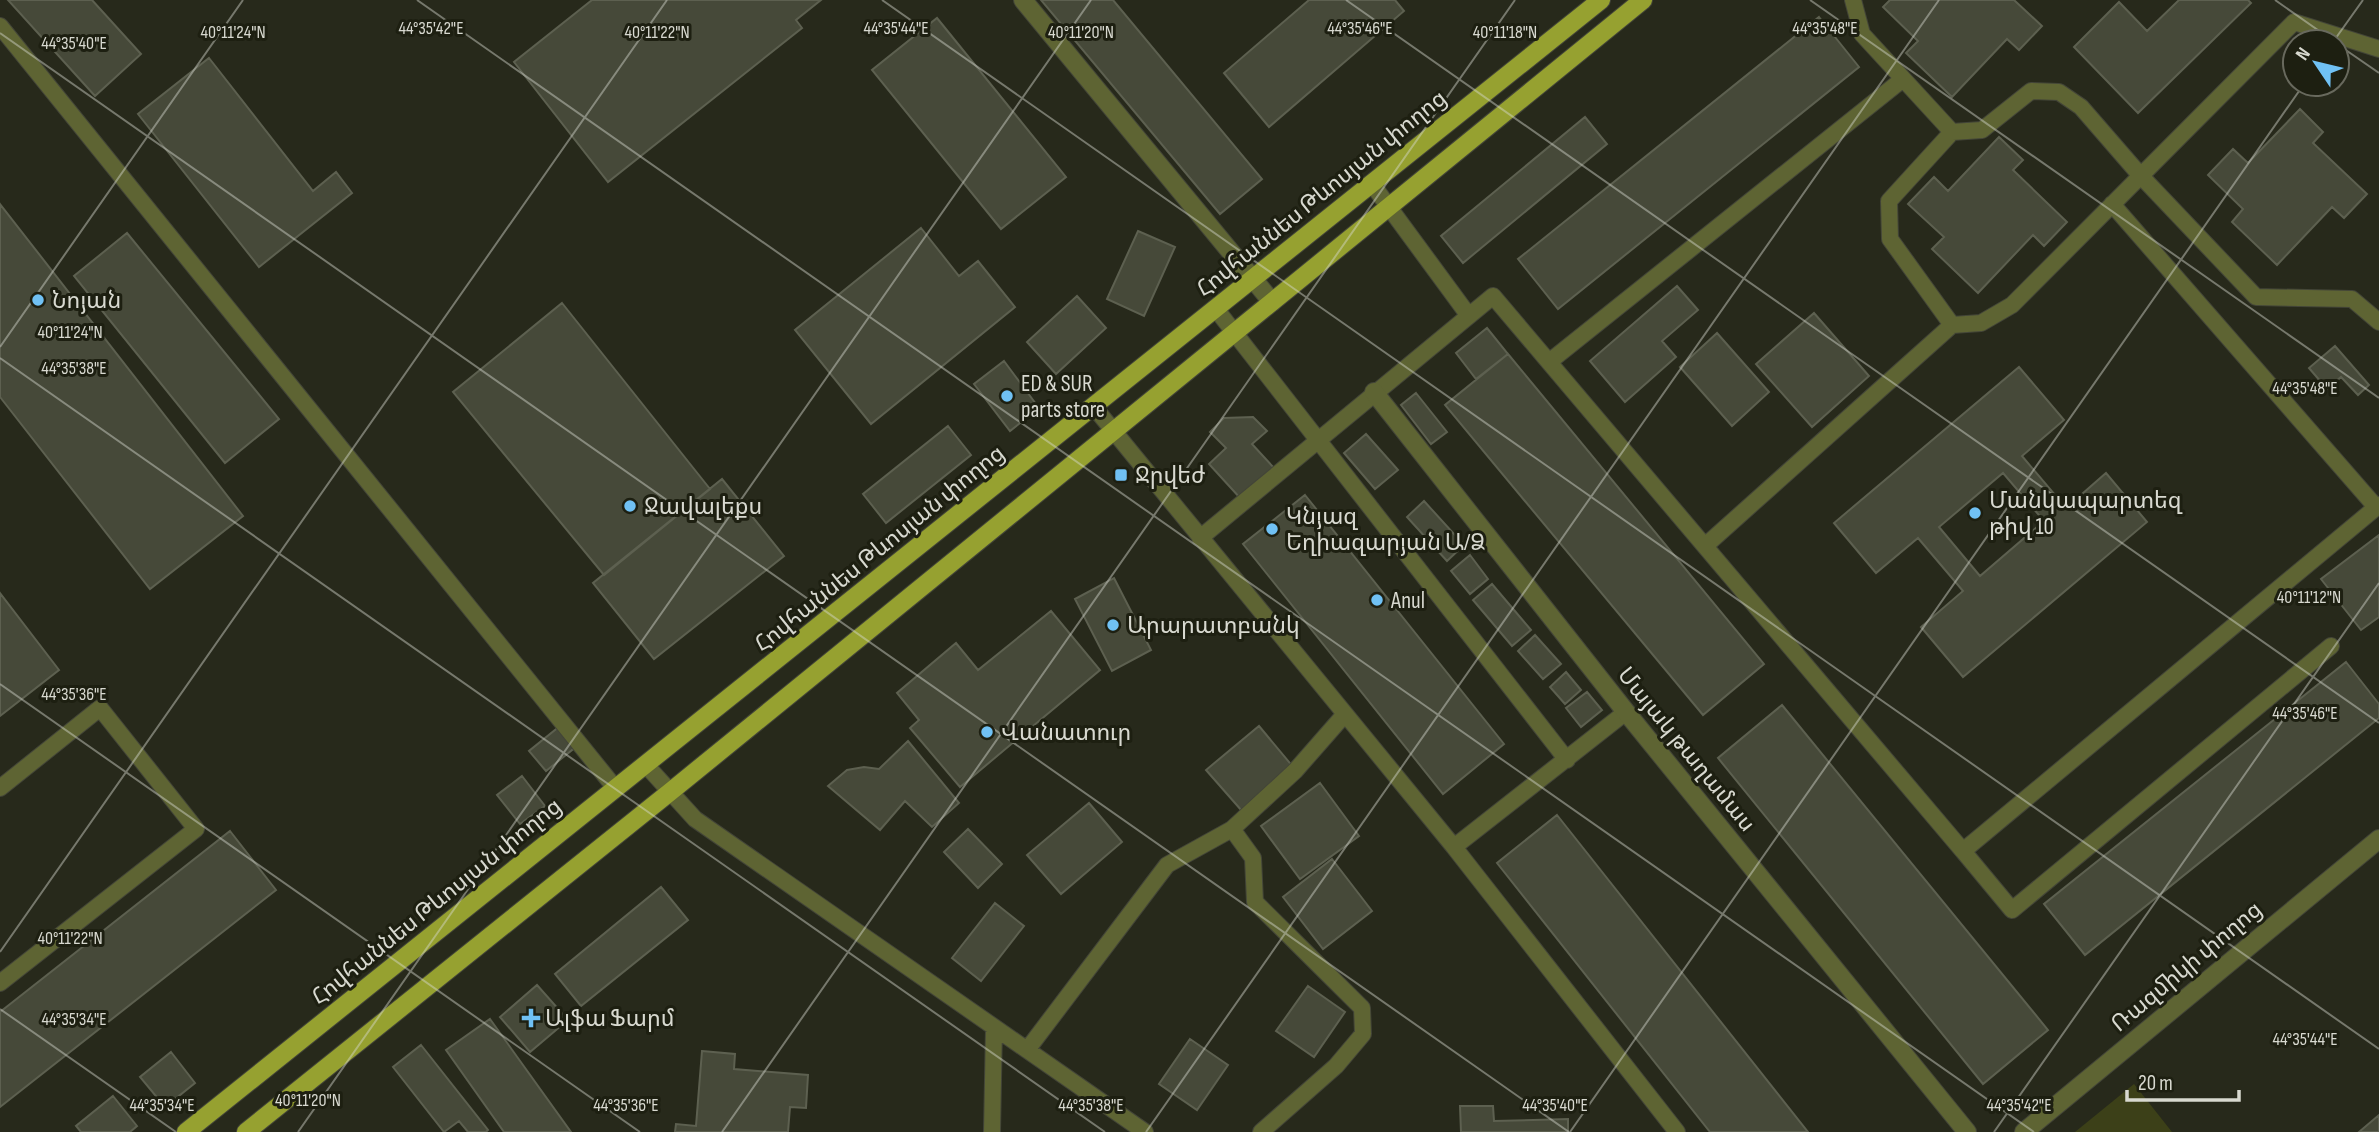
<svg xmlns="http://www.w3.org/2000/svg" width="2379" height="1132" font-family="'Sofia Sans Condensed','Noto Sans Armenian',sans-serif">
<rect width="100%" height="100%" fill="#27291b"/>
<path fill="#3c4018" d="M2134,1084L2172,1132H2075Z"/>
<path fill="#464939" stroke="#5d6050" stroke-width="2" fill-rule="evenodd" d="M8,0H92L141,54L95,96Z
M592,0H821L796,20L802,28L608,182L514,62Z
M1041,0H1113L1262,179L1220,214Z
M1309,0H1395L1404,11L1269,127L1224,73Z
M1890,0H2014L2042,26L2019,50L2007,39L1952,97L1906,53L1918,41L1883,7Z
M2179,0H2248L2251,3L2138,113L2074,47L2119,2L2147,31Z
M1819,17L1859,67L1558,309L1518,259Z
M937,18L1066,177L1001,229L872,70Z
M209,58L313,191L336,172L352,193L259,267L138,114Z
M2300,109L2323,132L2313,143L2367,194L2344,218L2332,207L2277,265L2232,222L2243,209L2208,175L2233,149L2248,163Z
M1585,117L1607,144L1463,263L1441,236Z
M1999,137L2023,160L2013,170L2067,222L2044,246L2033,235L1978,293L1932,249L1944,237L1908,204L1934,177L1948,191Z
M0,204L243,516L150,589L0,397Z
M921,228L959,276L978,261L1015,307L871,424L795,330Z
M1138,231L1175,247L1144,316L1107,299Z
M127,233L279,419L225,463L74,276Z
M1677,286L1698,310L1662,341L1676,357L1625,402L1590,361Z
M1077,296L1106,328L1056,374L1027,342Z
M562,303L710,489L604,575L453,392Z
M1814,313L1869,376L1812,427L1756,364Z
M1487,328L1508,354L1476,379L1456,353Z
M1717,333L1769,392L1732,426L1680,367Z
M2335,346L2369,385L2358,395L2341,377L2327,389L2309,368Z
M1508,354L1764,664L1703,715L1445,405Z
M1004,361L1039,408L1010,431L974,384Z
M2019,367L2064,420L2022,456L2066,508L2106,473L2147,522L1963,677L1921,627L1963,591L1918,538L1876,573L1834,523ZM2003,473L2044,521L1980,576L1939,527Z
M1416,393L1447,432L1431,444L1401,405Z
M1253,417L1267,431L1252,444L1274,468L1241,499L1209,464L1226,448L1210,432L1224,418Z
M948,426L971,455L886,523L863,494Z
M1366,434L1398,470L1375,489L1344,453Z
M722,479L784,556L654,659L593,583Z
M1305,495L1504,744L1443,794L1243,544Z
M1424,501L1464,545L1447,561L1407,517Z
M2379,535V617L2361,630L2321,579Z
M1470,555L1488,579L1470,594L1451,571Z
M1114,578L1151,650L1112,671L1075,599Z
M1492,584L1531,630L1512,646L1473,600Z
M0,593L59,670L0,716Z
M1051,611L1100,670L960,787L910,728L919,720L897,693L956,643L978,670Z
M1535,635L1561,664L1543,679L1518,651Z
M2346,662L2379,704V718L2085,955L2044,904Z
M1566,672L1581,690L1565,704L1550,687Z
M1587,692L1602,710L1581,727L1566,708Z
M1782,705L2048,1030L1983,1084L1718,758Z
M560,726L577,746L546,771L529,751Z
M1259,726L1294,768L1242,811L1206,770Z
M908,741L959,803L932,827L905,801L880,830L828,786L847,770L864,767L879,769Z
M522,776L545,806L520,824L497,795Z
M1320,783L1359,836L1300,879L1261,826Z
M1089,803L1122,842L1061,894L1027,855Z
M1557,815L1808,1132H1710L1497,863Z
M968,829L1002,864L978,888L944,852Z
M230,831L276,890L0,1107V1012Z
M1332,859L1372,911L1323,949L1283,897Z
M661,887L688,920L581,1006L555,974Z
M995,903L1024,926L981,981L952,958Z
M537,985L568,1020L530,1052L500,1017Z
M1308,986L1345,1012L1314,1057L1276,1031Z
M490,1019L571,1132H504L446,1050Z
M1190,1039L1228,1065L1197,1110L1159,1084Z
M421,1045L488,1130L486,1132H468L459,1121L444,1132L393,1067Z
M702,1051L735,1054L734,1069L808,1075L806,1108L790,1107L788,1132H675L676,1124L696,1126Z
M171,1052L195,1083L165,1107L140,1077Z
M113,1096L137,1126L130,1132H81L76,1126Z
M1460,1106H1493L1494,1121L1568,1119V1132H1461Z
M2379,1115V1132H2359Z"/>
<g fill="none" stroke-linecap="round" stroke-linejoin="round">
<g stroke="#434538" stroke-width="18">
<path id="lane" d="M1853,0L1862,34L1952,132L1889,201L1890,239L1952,325L1981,323L2012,305L2294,22L2379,49
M0,26L616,789
M1952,132L1982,130L2031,91L2059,92L2081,107L2140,175L2256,297L2352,299L2379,322
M1372,184L1469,316
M2112,204L2376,507
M1216,309L1567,760
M1549,362L1903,79
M1094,407L1454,847L1626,712
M1200,538L1493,296L1963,851L2379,505
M1705,546L1952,325
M646,765L695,819L1145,1132
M0,788L100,708L196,829L0,983
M1232,829L1295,771L1345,714
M1454,847L1677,1132
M1963,851L2012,910L2331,646
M1027,1050L1167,865L1232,829L1253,858L1255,902L1362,1008L1363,1034L1336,1066L1261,1132
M992,1132L994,1027"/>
</g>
<g stroke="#434538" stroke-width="20">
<path id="street" d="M1023,0L1272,302
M1374,392L1626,712L1967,1132
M2024,1132L2379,839"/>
</g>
<g stroke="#434538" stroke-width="20">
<path id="primary" d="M186,1132L1601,0
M246,1132L670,792L1643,0"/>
</g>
<use href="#lane" stroke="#5e6433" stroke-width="16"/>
<use href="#street" stroke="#5e6433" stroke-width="18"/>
<use href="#primary" stroke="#96a130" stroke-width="18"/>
</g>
<path fill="none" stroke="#d8d9d0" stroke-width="2" stroke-opacity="0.45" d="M417,0L2034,1132M882,0L2379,1049M1346,0L2379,723M1810,0L2379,398M2275,0L2335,42M0,33L1569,1132M2333,42L2363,0M2337,44L2379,73M0,347L243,0M0,358L1105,1132M0,684L640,1132M0,952L667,0M0,1009L176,1132M298,1132L1091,0M722,1132L1515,0M1146,1132L1939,0M1570,1132L2304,84M1994,1132L2379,583"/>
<g fill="#70c1f4" stroke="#1d1f11" stroke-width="2.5">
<circle cx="38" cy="300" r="7"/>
<circle cx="1007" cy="396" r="7"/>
<rect x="1114" y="468" width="14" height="14" rx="3.5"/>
<circle cx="630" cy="506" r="7"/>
<circle cx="1975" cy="513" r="7"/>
<circle cx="1272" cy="529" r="7"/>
<circle cx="1377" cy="600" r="7"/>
<circle cx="1113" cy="625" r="7"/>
<circle cx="987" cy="732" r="7"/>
<path d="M527.5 1007.5h7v7h7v7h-7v7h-7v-7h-7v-7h7z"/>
</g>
<g text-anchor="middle" stroke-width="6" stroke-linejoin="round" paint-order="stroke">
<g font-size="23" fill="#d8d9d0" stroke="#1d1f11">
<text transform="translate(1321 193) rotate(-39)" y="8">Հովհաննես Թևոսյան փողոց</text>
<text transform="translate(879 548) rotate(-39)" y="8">Հովհաննես Թևոսյան փողոց</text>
<text transform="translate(1687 749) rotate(51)" y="8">Մայակ թաղամաս</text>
<text transform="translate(436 901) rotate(-39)" y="8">Հովհաննես Թևոսյան փողոց</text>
<text transform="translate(2186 966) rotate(-40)" y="8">Ռազմիկի փողոց</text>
</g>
<g font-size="23" fill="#d8d9d0" stroke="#1d1f11" text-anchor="start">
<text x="52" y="308">Նոյան</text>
<text x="1021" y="391">ED &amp; SUR<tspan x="1021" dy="26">parts store</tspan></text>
<text x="1135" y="483">Ջրվեժ</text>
<text x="1989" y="508">Մանկապարտեզ<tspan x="1989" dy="26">թիվ 10</tspan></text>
<text x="644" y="514">Ջավալեքս</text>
<text x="1286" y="524">Կնյազ<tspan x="1286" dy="26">Եղիազարյան Ա/Ձ</tspan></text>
<text x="1391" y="608">Anul</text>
<text x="1127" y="633">Արարատբանկ</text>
<text x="1001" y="740">Վանատուր</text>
<text x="545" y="1026">Ալֆա Ֆարմ</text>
</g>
</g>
<g font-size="18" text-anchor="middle" fill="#d8d9d0" stroke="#1d1f11" stroke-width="6" stroke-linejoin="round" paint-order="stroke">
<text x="896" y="34">44°35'44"E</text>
<text x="1360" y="34">44°35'46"E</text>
<text x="431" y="34">44°35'42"E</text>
<text x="1825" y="34">44°35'48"E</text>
<text x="233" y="38">40°11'24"N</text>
<text x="657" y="38">40°11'22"N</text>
<text x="1081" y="38">40°11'20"N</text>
<text x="1505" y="38">40°11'18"N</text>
<text x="74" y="49">44°35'40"E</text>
<text x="70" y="338">40°11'24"N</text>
<text x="74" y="374">44°35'38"E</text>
<text x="2305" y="394">44°35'48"E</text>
<text x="2309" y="603">40°11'12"N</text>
<text x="74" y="700">44°35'36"E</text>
<text x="2305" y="719">44°35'46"E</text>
<text x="70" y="944">40°11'22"N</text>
<text x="74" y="1025">44°35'34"E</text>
<text x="2305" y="1045">44°35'44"E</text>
<text x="308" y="1106">40°11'20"N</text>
<text x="162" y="1111">44°35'34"E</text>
<text x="626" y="1111">44°35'36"E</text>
<text x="1091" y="1111">44°35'38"E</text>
<text x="1555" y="1111">44°35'40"E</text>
<text x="2019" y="1111">44°35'42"E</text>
</g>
<g transform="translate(2316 63) rotate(305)"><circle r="33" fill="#1d1f11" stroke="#68695d" stroke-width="2"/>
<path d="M0-5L12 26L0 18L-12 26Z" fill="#70c1f4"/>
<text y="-10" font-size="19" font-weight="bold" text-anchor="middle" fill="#d8d9d0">N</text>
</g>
<path d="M2127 1090v10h112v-10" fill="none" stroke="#d8d9d0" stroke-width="3.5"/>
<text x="2138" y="1090" font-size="21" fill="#d8d9d0" stroke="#1d1f11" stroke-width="5" paint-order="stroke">20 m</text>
</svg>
